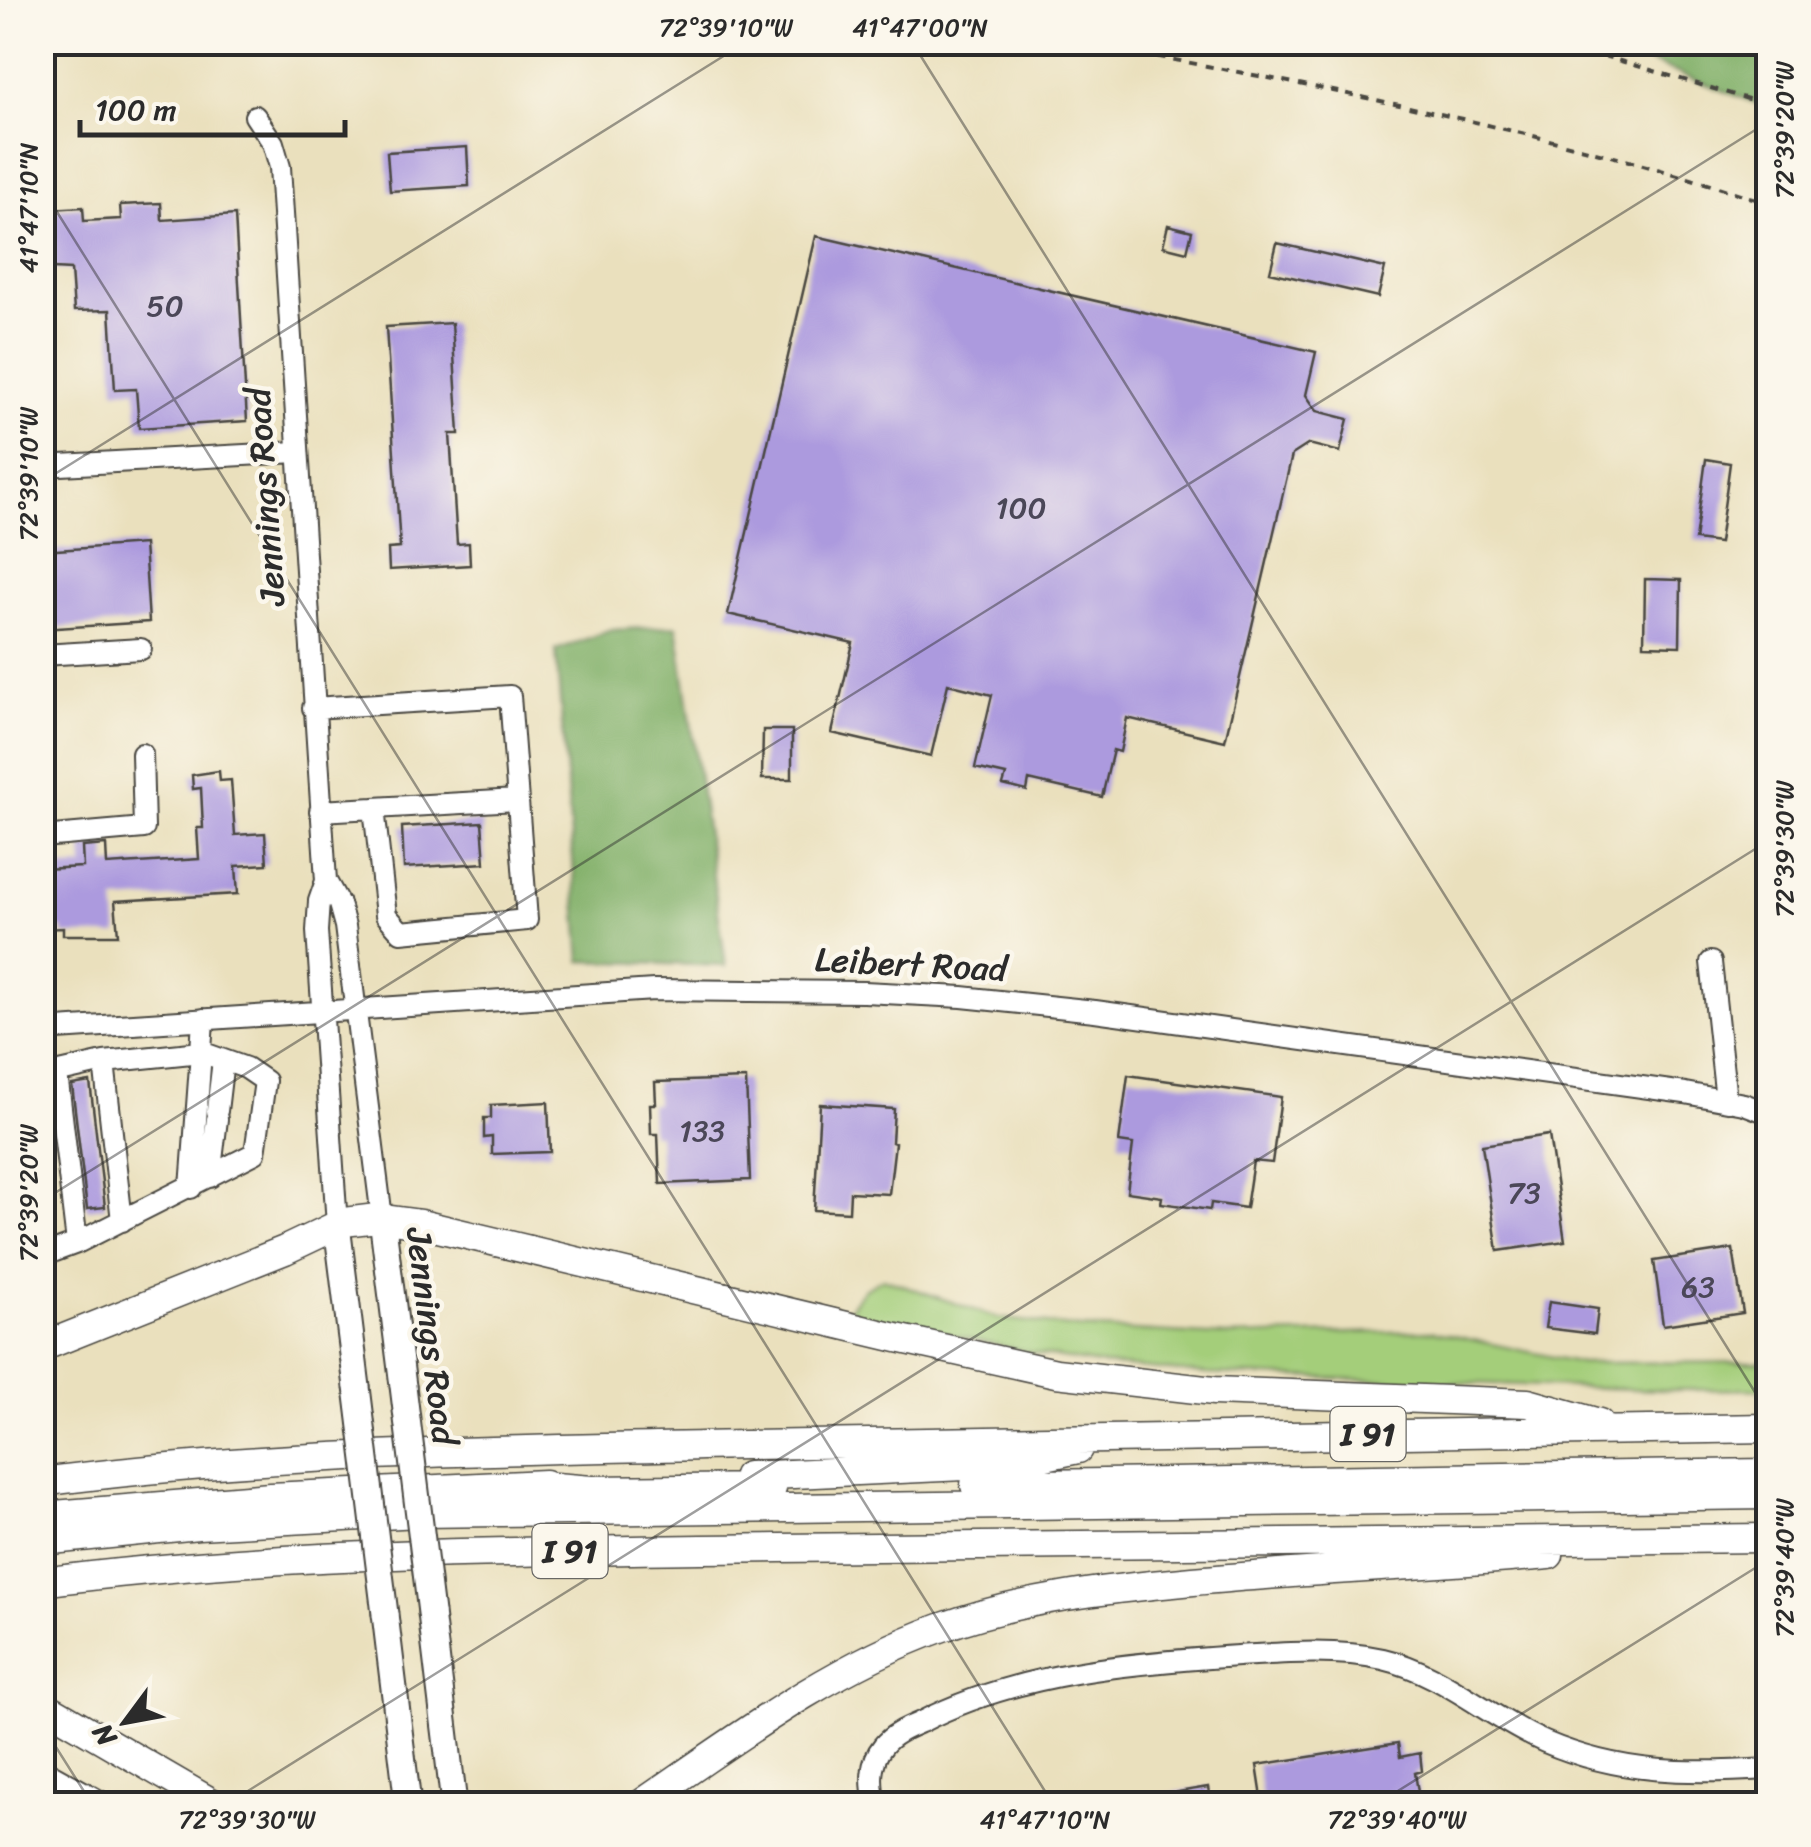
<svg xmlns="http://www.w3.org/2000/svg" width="1811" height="1847" font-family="Sriracha,sans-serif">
<rect width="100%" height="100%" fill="#fbf7ec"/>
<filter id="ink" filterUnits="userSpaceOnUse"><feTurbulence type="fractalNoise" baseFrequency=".01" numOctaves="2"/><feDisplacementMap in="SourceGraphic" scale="20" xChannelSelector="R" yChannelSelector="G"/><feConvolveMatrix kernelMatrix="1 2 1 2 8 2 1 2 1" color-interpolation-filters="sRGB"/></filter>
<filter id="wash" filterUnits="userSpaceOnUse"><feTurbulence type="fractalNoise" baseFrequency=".0048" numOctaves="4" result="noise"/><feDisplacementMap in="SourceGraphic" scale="40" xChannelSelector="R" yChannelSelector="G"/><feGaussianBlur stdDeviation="2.25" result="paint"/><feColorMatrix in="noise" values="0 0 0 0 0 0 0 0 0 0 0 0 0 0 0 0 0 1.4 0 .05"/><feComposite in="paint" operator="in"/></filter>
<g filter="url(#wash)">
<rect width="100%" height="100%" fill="#eae0bd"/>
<path fill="#a4ce7a" stroke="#687c52" stroke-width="2.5" d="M883,1278L997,1318L1080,1328L1226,1336L1431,1331L1581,1363L1768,1362V1389L1664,1390L1206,1374L1104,1365L1032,1353L847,1312L864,1289Z"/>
<path fill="#83b16a" stroke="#576e4a" stroke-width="2.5" d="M1600,43H1768V108Z
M677,626L726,966L581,961L556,650L611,630Z"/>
<g id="blocks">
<path fill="#ac9ade" d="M467,147L469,186L390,191L387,152Z
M161,203L162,220L235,215L247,421L139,428L136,389L115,390L110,310L74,311L71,270L54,269L50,209L83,207L84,221L121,219L120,205Z
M1168,225L1192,231L1187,252L1163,246Z
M816,236L1316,352L1306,395L1317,411L1348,419L1340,452L1309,444L1292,455L1225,741L1127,718L1120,752L1113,750L1102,797L1029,780L1027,791L1003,785L1006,775L975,768L992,695L948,684L931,756L832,733L853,643L728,614Z
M1277,243L1385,268L1378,297L1270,272Z
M452,323L459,434H450L457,544L469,543L470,565L389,570L388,549L400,548L386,327Z
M1706,459L1730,463L1719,543L1695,540Z
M144,544L149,622L42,629V551Z
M1645,579L1681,580L1680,646L1644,645Z
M763,730H792V779H762Z
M219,771L220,781L231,780L235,835L265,833L267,864L236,866L238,894L115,901L118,935H63V928L42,929V869L83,867L82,847L106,845L107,865L199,859L197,828H203L201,788L193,789L192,775Z
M482,822L485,863L404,868L402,827Z
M1128,1075L1281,1097L1272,1163L1253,1161L1246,1208L1211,1203L1210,1210L1161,1203L1162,1197L1127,1192L1133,1144L1119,1142Z
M746,1079L750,1180L660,1184L658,1134H651L650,1104H656L655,1082Z
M90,1082L105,1207L87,1209L72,1085Z
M548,1102L550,1152L492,1154V1137L484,1138V1118H491V1105Z
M820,1104L894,1109L892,1142L895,1143L889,1194L850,1192L849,1212L814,1210Z
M1549,1135L1565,1241L1498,1251L1482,1145Z
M1733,1249L1743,1313L1663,1325L1654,1261Z
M1549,1302L1598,1309L1595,1334L1545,1328Z
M1398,1743L1400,1757L1420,1753L1422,1771L1415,1773L1420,1804H1374L1372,1793L1295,1804H1263L1257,1765Z
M1208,1787L1211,1804H1148V1797Z"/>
</g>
</g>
<g filter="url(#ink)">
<use href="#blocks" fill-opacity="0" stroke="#484641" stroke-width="2.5"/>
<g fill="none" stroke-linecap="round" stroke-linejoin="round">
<g stroke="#484641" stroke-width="24">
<path id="minor" d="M255,116L273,143L280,167L326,881L319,901L317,931L337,1225
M42,466L297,452
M42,655L141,649
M313,708L510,696L527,920L401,932L386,915L374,808
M320,811L517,800
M42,837L144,828L142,754
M326,881L339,904L345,926L382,1218
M1711,962L1726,1100
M42,1030L654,990L864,992L962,997L1095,1011L1685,1093L1744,1104L1768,1113
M104,1062L122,1221
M57,1074L77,1243
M42,1076L104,1062L201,1052L203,1019
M217,1111L223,1060
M210,1177L217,1119
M42,1256L77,1243L255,1153L265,1081L246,1068L201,1052L191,1188
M42,1769L105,1804
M875,1804C871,1784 869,1763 883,1746C892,1734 907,1728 921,1722C1018,1672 1131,1663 1238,1656C1285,1653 1337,1649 1383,1659C1444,1673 1489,1718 1545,1742C1620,1774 1689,1774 1768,1769"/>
</g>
<g stroke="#484641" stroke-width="29">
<path id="major" d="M382,1218L403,1386
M337,1225L357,1387
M431,1613L454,1804
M385,1614L408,1804"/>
</g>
<g stroke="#484641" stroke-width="31">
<path id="highway" d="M42,1347L285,1250L344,1222L377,1218L421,1224L897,1338L1056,1373L1214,1391L1528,1403L1599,1423
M748,1476L1007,1464L1078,1449
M42,1482C275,1451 510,1451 744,1445C1086,1437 1427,1433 1768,1428
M530,1485L592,1490L772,1488
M975,1485L1768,1473
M42,1516L270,1497L545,1484
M42,1541L198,1525L419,1513L1768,1495
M42,1582C287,1550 533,1552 779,1548C1109,1543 1439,1540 1768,1538
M42,1704L214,1804
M641,1804C736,1739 830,1668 940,1628C1022,1598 1107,1589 1193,1581C1311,1570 1430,1565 1549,1555"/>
</g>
<path stroke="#484641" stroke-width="4" stroke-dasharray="8 8" stroke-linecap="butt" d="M1079,42C1311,85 1543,129 1768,203
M1557,42L1768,105"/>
<use href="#minor" stroke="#fff" stroke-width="20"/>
<use href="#major" stroke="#fff" stroke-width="25"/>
<use href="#highway" stroke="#fff" stroke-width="28"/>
<g stroke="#484641" stroke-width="29" stroke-linecap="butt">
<path id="major-bridge" d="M403,1386L431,1613
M357,1387L385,1614"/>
</g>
<use href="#major-bridge" stroke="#fff" stroke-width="25"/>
</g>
</g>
<path fill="none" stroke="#2b2b2b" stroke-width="2.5" stroke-opacity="0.45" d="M912,42L1768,1413M42,188L1053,1804M42,482L746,42M42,1201L1768,122M42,1725L92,1804M227,1804L1768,841M1377,1804L1768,1560"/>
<g text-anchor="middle" stroke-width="9" stroke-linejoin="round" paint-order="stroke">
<g font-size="30" fill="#4b4758">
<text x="165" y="316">50</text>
<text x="1021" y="518">100</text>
<text x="702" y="1141">133</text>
<text x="1524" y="1203">73</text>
<text x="1698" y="1297">63</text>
</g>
<g fill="#fbf7ec" stroke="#696865" stroke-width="2.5">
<rect x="1330.5" y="1407" width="75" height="54" rx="8"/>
<rect x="532.5" y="1524" width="75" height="54" rx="8"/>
</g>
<g font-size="32" font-weight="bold" fill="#2b2b2b">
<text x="1368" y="1445">I 91</text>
<text x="570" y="1562">I 91</text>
</g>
<g font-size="35" fill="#2b2b2b" stroke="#fbf7ec">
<text transform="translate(265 497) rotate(-94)" y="12">Jennings Road</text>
<text transform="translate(911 964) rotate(3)" y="12">Leibert Road</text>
<text transform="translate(432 1336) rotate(83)" y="12">Jennings Road</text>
</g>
</g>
<rect width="1811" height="1847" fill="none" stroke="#fbf7ec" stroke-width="110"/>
<g transform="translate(125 1722) rotate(238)" stroke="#fbf7ec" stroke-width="8" paint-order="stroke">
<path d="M0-8L18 38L0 25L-18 38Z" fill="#2b2b2b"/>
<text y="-15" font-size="28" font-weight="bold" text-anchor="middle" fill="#2b2b2b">N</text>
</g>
<path d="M80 120v15h265v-15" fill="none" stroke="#2b2b2b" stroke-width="5"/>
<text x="95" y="120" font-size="30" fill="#2b2b2b" stroke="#fbf7ec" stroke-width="8" paint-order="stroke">100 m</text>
<rect x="55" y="55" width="1701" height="1737" fill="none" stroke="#2b2b2b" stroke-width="4"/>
<g font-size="25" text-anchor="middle" fill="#2b2b2b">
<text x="726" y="36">72°39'10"W</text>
<text x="920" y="36">41°47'00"N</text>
<text transform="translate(1784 130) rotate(-90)" y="9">72°39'20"W</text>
<text transform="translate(28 208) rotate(-90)" y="9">41°47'10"N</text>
<text transform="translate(28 474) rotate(-90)" y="9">72°39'10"W</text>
<text transform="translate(1784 849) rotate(-90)" y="9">72°39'30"W</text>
<text transform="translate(28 1193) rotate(-90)" y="9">72°39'20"W</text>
<text transform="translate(1784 1568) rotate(-90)" y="9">72°39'40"W</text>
<text x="247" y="1828">72°39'30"W</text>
<text x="1045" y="1828">41°47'10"N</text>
<text x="1397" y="1828">72°39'40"W</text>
</g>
</svg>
